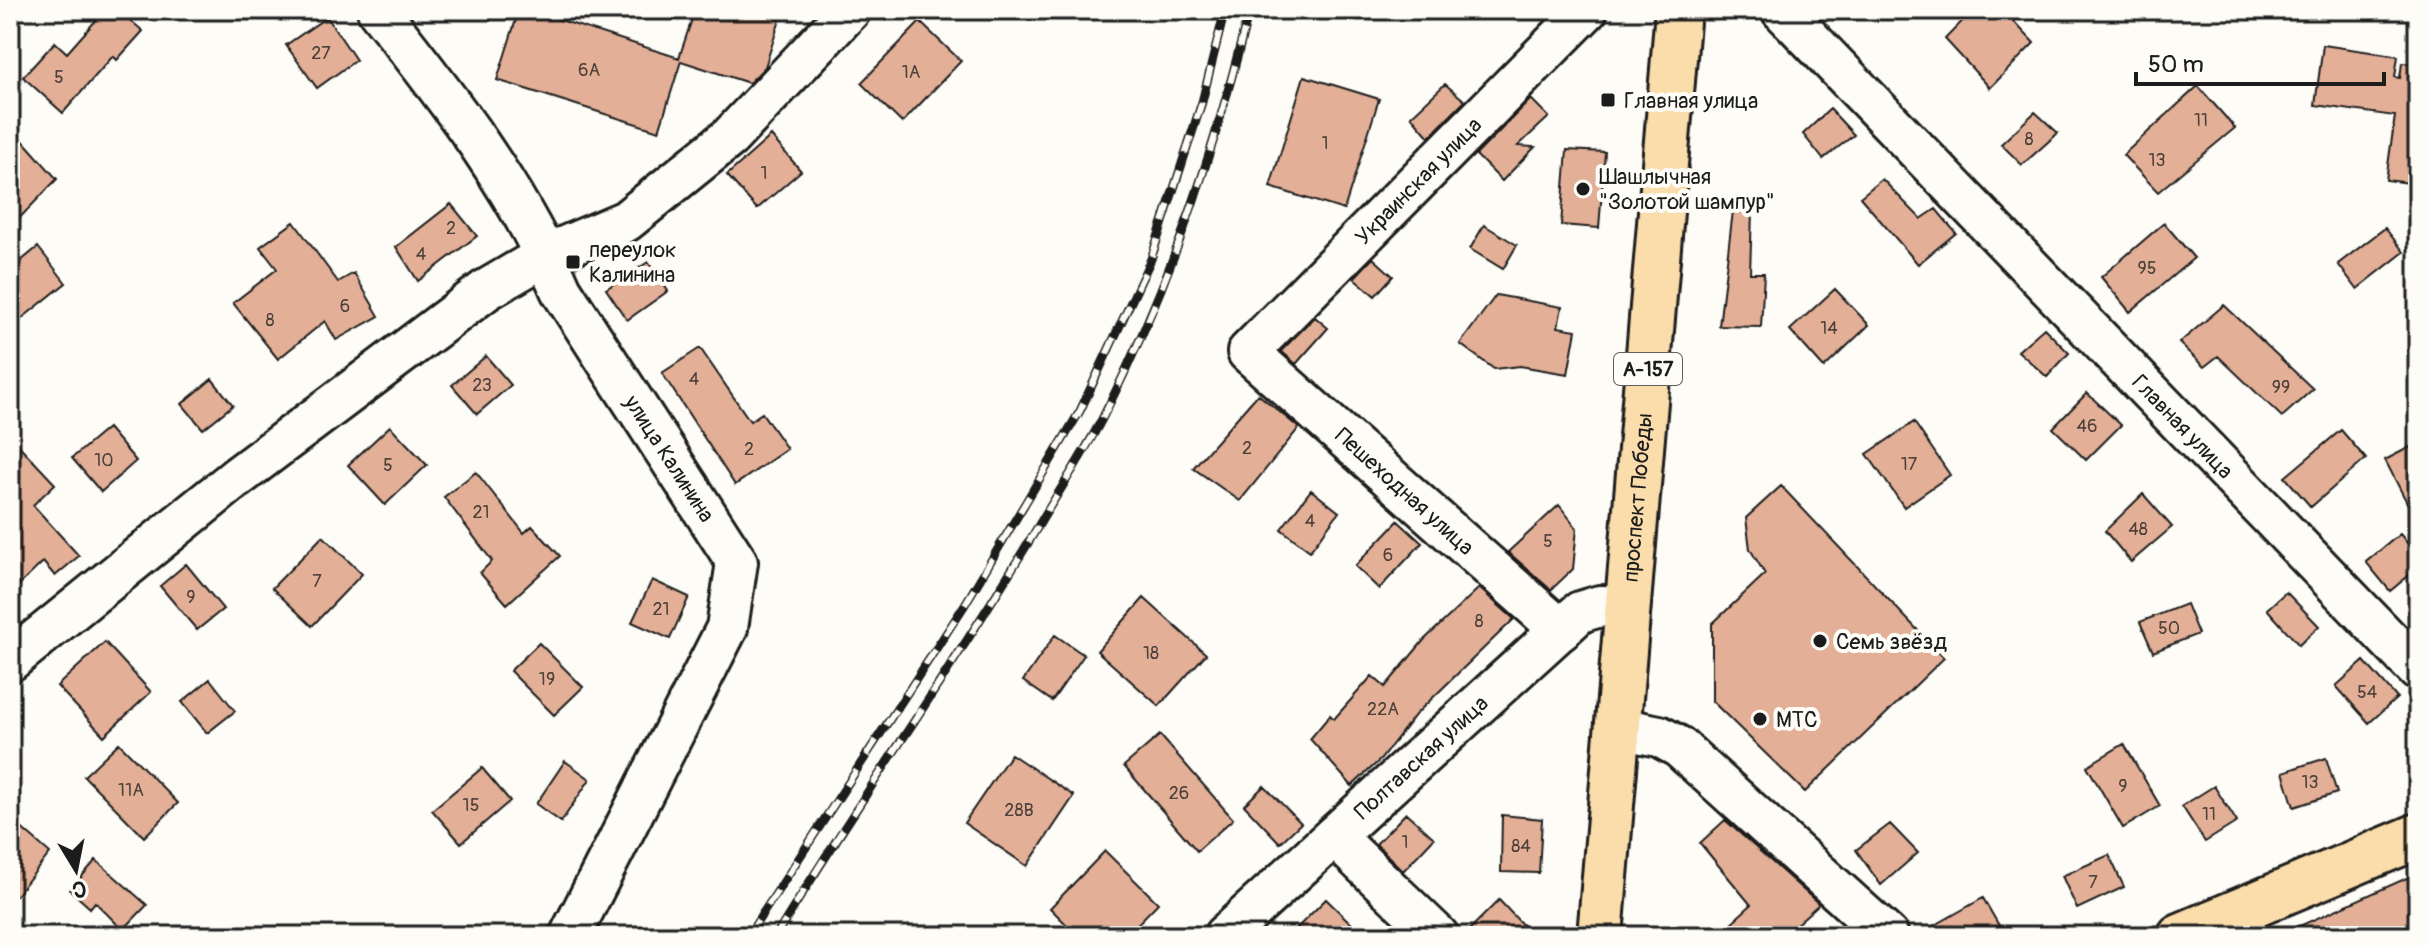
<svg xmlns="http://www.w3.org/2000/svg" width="2428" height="946" font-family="Pangolin,sans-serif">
<rect width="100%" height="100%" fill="#fdfcf7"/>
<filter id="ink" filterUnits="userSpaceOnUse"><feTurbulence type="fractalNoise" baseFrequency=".0125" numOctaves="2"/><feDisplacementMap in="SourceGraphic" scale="16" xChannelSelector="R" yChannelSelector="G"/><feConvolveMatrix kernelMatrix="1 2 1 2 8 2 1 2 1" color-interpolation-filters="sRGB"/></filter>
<g filter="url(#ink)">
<path fill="#e3b097" stroke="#1c1c1c" stroke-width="2" d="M105,10H118L143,31L117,60L113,56L63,113L23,77L55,42L67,53Z
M519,10H529L679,58L695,10H783L765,67L749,83L681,61L659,131L497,80Z
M1973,10H2003L2034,43L1990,88L1945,39Z
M327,17L356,60L317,88L286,45Z
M920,22L961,61L902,123L861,83Z
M2323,45L2398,56L2395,77L2400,78L2402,63L2418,64V184L2386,180L2395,116L2315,105Z
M1304,76L1379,99L1344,210L1270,187Z
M1445,84L1465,101L1429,137L1411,116Z
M2198,86L2235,128L2158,192L2123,155Z
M1531,99L1549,117L1518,146L1535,147L1502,181L1476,155Z
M1830,109L1854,135L1823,159L1803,134Z
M2035,112L2058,133L2022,165L2001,144Z
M10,126L57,179L10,228Z
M771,136L801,171L757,209L727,175Z
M1567,150L1605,152L1599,228L1561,225Z
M1882,179L1921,219L1936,209L1956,233L1918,264L1860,197Z
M451,204L477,236L418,281L396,247Z
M1733,211L1752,212L1750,273H1764L1761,327L1719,326Z
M294,222L338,282L354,273L379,316L336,340L325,321L278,359L233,303L277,269L260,247Z
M2164,223L2194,258L2130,312L2101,277Z
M1484,225L1517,245L1503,269L1470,249Z
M2385,228L2404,252L2357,289L2338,264Z
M38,247L66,283L10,328V270Z
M1373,258L1393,276L1375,296L1354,278Z
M648,262L668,291L627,320L606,289Z
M1835,289L1869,325L1824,368L1790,330Z
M1496,295L1562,307L1558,327L1576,330L1568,374L1520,366L1494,369L1460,344Z
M2224,305L2313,389L2282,417L2218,356L2204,367L2179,343Z
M1315,317L1328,328L1296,364L1281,351Z
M2044,328L2069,353L2047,377L2018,351Z
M700,348L750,421L762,413L787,449L735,485L662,373Z
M486,356L511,385L477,414L452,385Z
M212,379L233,405L203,429L182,404Z
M2087,393L2121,425L2086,460L2053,428Z
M1258,394L1299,428L1240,501L1193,468Z
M1914,422L1950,475L1904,507L1867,454Z
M390,426L427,465L385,505L348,465Z
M108,428L136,461L101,492L72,458Z
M2341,430L2366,459L2311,507L2285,477Z
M10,436L55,484L33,505L79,556L55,576L43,562L10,594Z
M2418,443V524L2385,460Z
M476,472L524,533L532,526L560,556L507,604L480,573L492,561L444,497Z
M1781,486L1944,658L1805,792L1712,701V624L1765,574L1750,549L1746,518Z
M1311,490L1339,512L1310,551L1281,529Z
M2143,494L2172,527L2131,562L2105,531Z
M1559,505L1577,528L1573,569L1551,590L1508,552Z
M1398,521L1422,543L1379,589L1355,566Z
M2400,534L2418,556V568L2390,591L2366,562Z
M323,536L362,574L312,626L272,588Z
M186,564L223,609L197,630L160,586Z
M652,580L689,597L670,639L632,622Z
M1479,588L1514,619L1416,714L1381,759L1352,786L1310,739L1330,715L1334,719L1372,676L1385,687L1424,640Z
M2286,592L2319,626L2299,645L2267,609Z
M1144,598L1206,654L1159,706L1097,651Z
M2186,604L2198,634L2153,652L2140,622Z
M1055,635L1084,655L1052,701L1023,681Z
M105,642L151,692L104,736L57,686Z
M539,643L583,687L554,715L510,671Z
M2364,661L2397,698L2369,723L2336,686Z
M210,679L235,711L207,733L182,702Z
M1160,735L1233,819L1197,851L1124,766Z
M119,743L178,803L144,837L84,776Z
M2124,744L2160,806L2123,828L2087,766Z
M1011,754L1074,796L1027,866L964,823Z
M2326,758L2337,793L2294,807L2283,772Z
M565,761L590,779L561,822L536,804Z
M482,768L510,801L461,843L432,810Z
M1264,786L1301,823L1280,843L1244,805Z
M2214,786L2237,822L2205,842L2182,806Z
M1406,813L1434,838L1403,871L1376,844Z
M1502,815L1542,819L1539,873L1501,872Z
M10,818L50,853L10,903Z
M1725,820L1819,904L1783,936H1717L1751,905L1700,843Z
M1890,824L1918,853L1881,885L1856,850Z
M1105,851L1158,903L1126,936H1078L1050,908Z
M2109,855L2124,887L2077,909L2062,876Z
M96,860L147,905L123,930L95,902L90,908L70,890Z
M2418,873V936H2277Z
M1983,898L2005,936H1916Z
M1326,899L1364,936H1289Z
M1499,900L1533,936H1463Z"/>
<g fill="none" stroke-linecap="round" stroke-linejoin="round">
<g stroke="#1c1c1c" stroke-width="46">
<g id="minor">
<path id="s1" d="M378,10C447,97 517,187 561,290L737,562L727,628L570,936"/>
<path id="s2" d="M1782,10L2418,670"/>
<path id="s3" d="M1561,630L1248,352L1587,10"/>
<path d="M10,661L236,478L486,290L546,255L626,221L730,137L850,10"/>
<path d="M1618,728L1659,736L1679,747L1888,936"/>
<path d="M1334,836L1438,936"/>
<path id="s4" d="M1224,936L1580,612L1600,606L1628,607"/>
</g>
</g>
<g stroke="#1c1c1c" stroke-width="50">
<g id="major">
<path id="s5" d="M1600,936L1678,10"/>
<path d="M2180,936L2418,836"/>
</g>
</g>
<use href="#minor" stroke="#fdfcf7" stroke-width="40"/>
<use href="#major" stroke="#faddab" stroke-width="44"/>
<g stroke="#1c1c1c" stroke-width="9">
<path id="rail" d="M748,936L964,606L1080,411L1151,259L1202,102L1225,10
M776,936C863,793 961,657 1046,513C1065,482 1085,451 1102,419C1168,290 1215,151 1249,10"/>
</g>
<use href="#rail" stroke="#fdfcf7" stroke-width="6" stroke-dasharray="18" stroke-linecap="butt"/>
</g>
</g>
<g fill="#1c1c1c" stroke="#fdfcf7" stroke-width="3">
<rect x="1600" y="92" width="16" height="16" rx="4"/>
<circle cx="1583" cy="189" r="8"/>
<rect x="565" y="254" width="16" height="16" rx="4"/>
<circle cx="1820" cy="641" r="8"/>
<circle cx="1760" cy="719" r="8"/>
</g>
<g text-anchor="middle" stroke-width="8" stroke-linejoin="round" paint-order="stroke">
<g font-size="18" fill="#4e413b">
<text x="321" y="59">27</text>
<text x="589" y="76">6А</text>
<text x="911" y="78">1А</text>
<text x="59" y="83">5</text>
<text x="2201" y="126">11</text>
<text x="2029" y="145">8</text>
<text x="1325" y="149">1</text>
<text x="2157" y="166">13</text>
<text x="764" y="179">1</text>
<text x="451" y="234">2</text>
<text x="421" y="260">4</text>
<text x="2147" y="274">95</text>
<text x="345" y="312">6</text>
<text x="270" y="326">8</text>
<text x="1829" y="334">14</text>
<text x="694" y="385">4</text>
<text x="482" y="391">23</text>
<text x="2281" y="393">99</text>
<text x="2087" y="432">46</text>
<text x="1247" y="454">2</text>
<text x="749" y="455">2</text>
<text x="104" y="466">10</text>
<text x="1909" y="470">17</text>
<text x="388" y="471">5</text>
<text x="481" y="518">21</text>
<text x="1310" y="527">4</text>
<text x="2138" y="535">48</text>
<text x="1548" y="547">5</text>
<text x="1388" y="561">6</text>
<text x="317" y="587">7</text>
<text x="191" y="603">9</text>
<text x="661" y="615">21</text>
<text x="1479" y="627">8</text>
<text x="2169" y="634">50</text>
<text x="1151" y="659">18</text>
<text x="547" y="685">19</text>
<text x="2367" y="698">54</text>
<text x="1383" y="715">22А</text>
<text x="2310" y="788">13</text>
<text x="2123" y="792">9</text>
<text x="131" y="796">11А</text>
<text x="1179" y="799">26</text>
<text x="471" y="811">15</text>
<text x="1019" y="816">28В</text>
<text x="2209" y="820">11</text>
<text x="1405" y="848">1</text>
<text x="1521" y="852">84</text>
<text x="2093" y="888">7</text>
</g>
<rect fill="#fdfcf7" stroke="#605f5e" stroke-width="2" x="1614" y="353" width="68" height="32" rx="6"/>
<g font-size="20" font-weight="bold" fill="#1c1c1c">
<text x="1648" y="376">А-157</text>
</g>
<g font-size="22" fill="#1c1c1c" stroke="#fdfcf7" text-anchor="start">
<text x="1624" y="108">Главная улица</text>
<text x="1599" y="184">Шашлычная<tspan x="1599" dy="25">"Золотой шампур"</tspan></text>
<text x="589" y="257">переулок<tspan x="589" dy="25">Калинина</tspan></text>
<text x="1836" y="649">Семь звёзд</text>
<text x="1776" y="727">МТС</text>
</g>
<g font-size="22" fill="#1c1c1c" stroke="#fdfcf7">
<text dy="8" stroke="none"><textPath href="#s3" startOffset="660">Украинская улица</textPath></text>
<text dy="8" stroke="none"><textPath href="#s2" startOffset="578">Главная улица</textPath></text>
<text dy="8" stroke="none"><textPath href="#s1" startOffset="536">улица Калинина</textPath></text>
<text transform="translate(1405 491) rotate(42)" y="8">Пешеходная улица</text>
<text dy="8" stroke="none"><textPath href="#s5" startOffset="440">проспект Победы</textPath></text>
<text dy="8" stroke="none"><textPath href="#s4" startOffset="266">Полтавская улица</textPath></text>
</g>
</g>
<rect width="2428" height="946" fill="none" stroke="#fdfcf7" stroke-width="40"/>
<rect x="20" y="20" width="2388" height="906" fill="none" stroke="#1c1c1c" stroke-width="3" filter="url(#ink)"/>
<g transform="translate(76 870) rotate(170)" stroke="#fdfcf7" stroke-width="6" paint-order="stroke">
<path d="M0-6L14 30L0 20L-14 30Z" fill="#1c1c1c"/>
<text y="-12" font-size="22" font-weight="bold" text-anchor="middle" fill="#1c1c1c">С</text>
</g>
<path d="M2136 72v12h248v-12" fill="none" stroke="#1c1c1c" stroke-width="4"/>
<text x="2148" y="72" font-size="24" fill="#1c1c1c" stroke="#fdfcf7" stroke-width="6" paint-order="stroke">50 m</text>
</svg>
